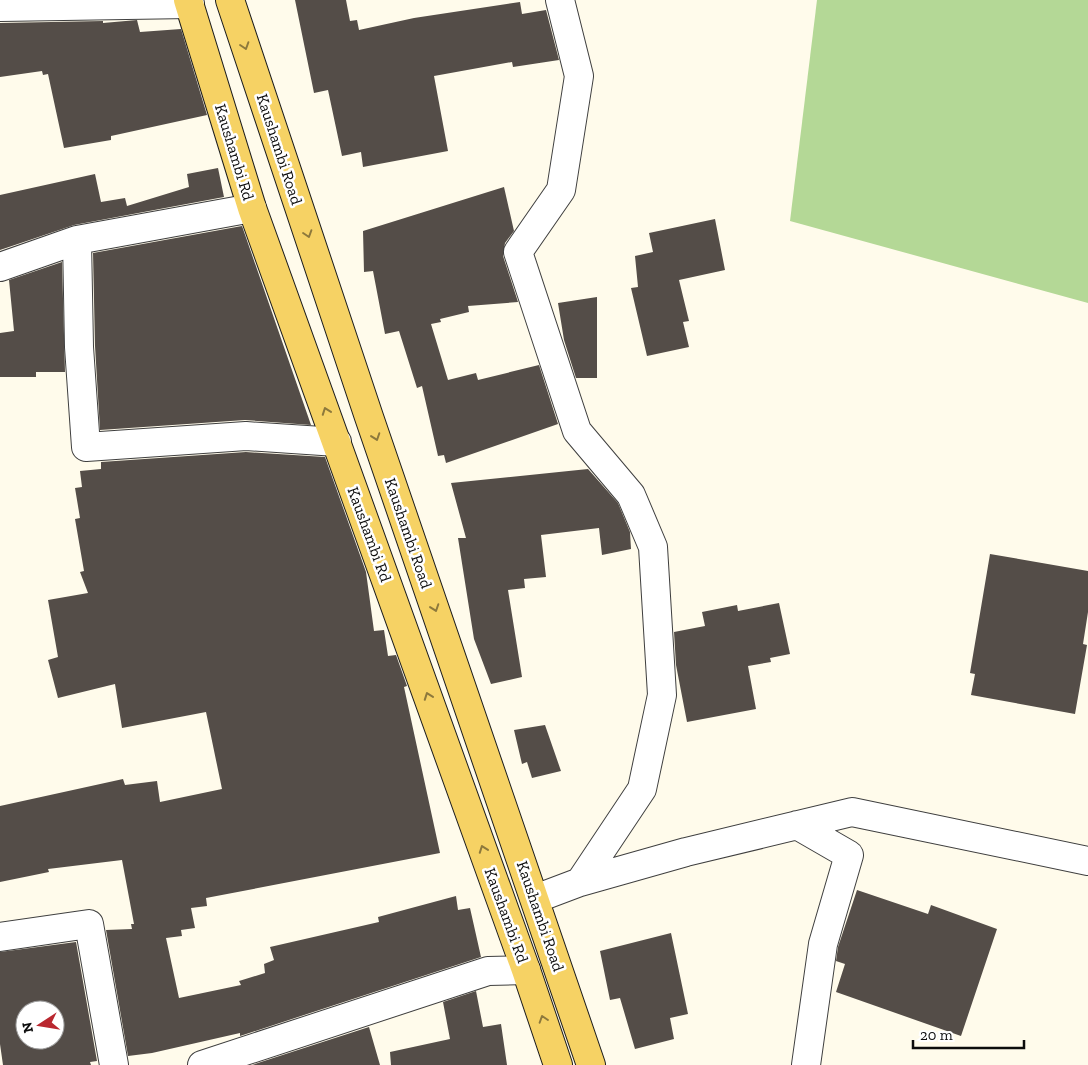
<svg xmlns="http://www.w3.org/2000/svg" width="1088" height="1065" font-family="'Zilla Slab',serif">
<rect width="100%" height="100%" fill="#fffbeb"/>
<path fill="#b4d896" d="M817,0H1088V303L790,221Z"/>
<path fill="#544d48" fill-rule="evenodd" d="M295,0H346L350,21L357,20L359,30L414,18L520,2L522,14L546,10L559,60L513,67L512,62L434,76L448,151L363,167L361,152L342,156L328,90L314,93Z
M137,20L140,32L181,29L207,115L111,136V140L64,148L48,74L43,75L42,71L0,77V23L103,21V23Z
M218,168L224,197L74,225L0,250V195L95,174L101,202L125,198L127,206L189,187L187,174Z
M504,187L514,231L505,243L503,256L518,302L468,306L469,312L440,319L441,322L431,324L448,380L476,373L478,380L539,365L558,424L446,463L444,455L438,456L422,386L417,388L399,331L385,334L373,271L364,272L363,231Z
M715,219L725,270L679,280L689,321L683,322L689,347L647,356L631,288L638,287L635,256L653,252L649,233Z
M242,226L311,425L245,420L100,430L95,346L93,253Z
M62,262L65,372H36V377H0V333L14,331L9,280Z
M597,297V378H576L564,340L558,303Z
M246,452L325,457L366,572L374,631L384,630L388,656L396,655L407,686L404,687L440,853L206,898L207,906L191,908L195,928L181,930L182,936L166,938L179,998L241,985L239,981L265,973L264,964L274,960L270,947L379,922L378,917L456,896L458,910L470,908L481,957L240,1036V1033L152,1053L128,1056L106,930L132,929L131,924H134L122,860L48,869L49,872L0,882V806L123,779L125,785L157,781L160,802L222,789L206,712L122,728L115,684L58,698L48,660L58,657L48,600L88,593L80,572L84,571L75,519L80,518L75,488L82,487L80,471L101,469V462Z
M588,469L618,503L630,532L631,549L602,555L599,528L541,535L546,577L524,579L525,588L508,590L522,677L491,684L474,639L458,538H466L451,483Z
M990,554L1088,571V612L1083,644L1087,645L1075,714L971,695L975,674L970,673Z
M779,603L790,654L770,658L771,662L748,666L756,709L687,722L676,665L674,632L705,626L702,612L737,605L738,611Z
M545,725L561,771L532,778L527,762L522,764L514,730Z
M857,890L928,914L931,905L997,929L961,1036L836,992L845,964L836,961L838,947Z
M671,933L688,1014L670,1018L674,1039L635,1049L620,998L610,1000L600,951Z
M76,942L97,1061L90,1062L91,1065H3L0,1044V952ZM25,1010H55V1040H25Z
M476,991L483,1027L501,1024L507,1065H391L390,1052L450,1039L443,1002Z
M369,1027L380,1065H252Z"/>
<g fill="none" stroke-linecap="round" stroke-linejoin="round">
<g stroke="#3f3f3f" stroke-width="30">
<path id="minor" d="M560,0L579,76L561,190L518,252L577,431L631,495L653,547L662,695L642,789L580,882
M0,7L190,4
M77,240L79,347L86,447L246,436L337,442
M0,267L77,240L252,208
M797,825L849,855L823,944L806,1065
M535,899L580,882L686,852L852,812L1088,861
M0,937L89,924L114,1065
M202,1065L488,971L526,970"/>
</g>
<g stroke="#1d1d1d" stroke-width="30">
<path id="major" d="M188,0L252,208L526,970L558,1065
M230,0L369,417L591,1065"/>
</g>
<use href="#minor" stroke="#fff" stroke-width="28"/>
<use href="#major" stroke="#f6d264" stroke-width="28"/>
</g>
<defs><path id="oneway-chevron" d="M-2-3.5L2.5 0L-2 3.5" fill="none" stroke-width="1.6" stroke-linecap="round" stroke-linejoin="round" transform="scale(1.25)"/></defs>
<g stroke="#8d793c">
<use href="#oneway-chevron" transform="translate(245 46) rotate(72)"/>
<use href="#oneway-chevron" transform="translate(308 234) rotate(72)"/>
<use href="#oneway-chevron" transform="translate(326 411) rotate(-110)"/>
<use href="#oneway-chevron" transform="translate(376 437) rotate(71)"/>
<use href="#oneway-chevron" transform="translate(435 608) rotate(71)"/>
<use href="#oneway-chevron" transform="translate(428 696) rotate(-110)"/>
<use href="#oneway-chevron" transform="translate(483 849) rotate(-110)"/>
<use href="#oneway-chevron" transform="translate(543 1019) rotate(-108)"/>
</g>
<g text-anchor="middle" stroke-width="5" stroke-linejoin="round" paint-order="stroke">
<g font-size="16" fill="#0c0c0c" stroke="#fff">
<text transform="translate(280 149) rotate(72)" y="6">Kaushambi Road</text>
<text transform="translate(235 152) rotate(73)" y="6">Kaushambi Rd</text>
<text transform="translate(409 533) rotate(71)" y="6">Kaushambi Road</text>
<text transform="translate(370 534) rotate(70)" y="6">Kaushambi Rd</text>
<text transform="translate(507 915) rotate(70)" y="6">Kaushambi Rd</text>
<text transform="translate(541 916) rotate(71)" y="6">Kaushambi Road</text>
</g>
</g>
<g transform="translate(40 1025) rotate(258)"><circle r="24" fill="#ffffff" stroke="#9e9e9e"/>
<path d="M0-4L9 19L0 12L-9 19Z" fill="#b9272f"/>
<text y="-8" font-size="14" font-weight="bold" text-anchor="middle" fill="#0c0c0c">N</text>
</g>
<path d="M913 1040v8h111v-8" fill="none" stroke="#0c0c0c" stroke-width="2.5"/>
<text x="920" y="1040" font-size="15" fill="#0c0c0c" stroke="#ffffff" stroke-width="4" paint-order="stroke">20 m</text>
</svg>
